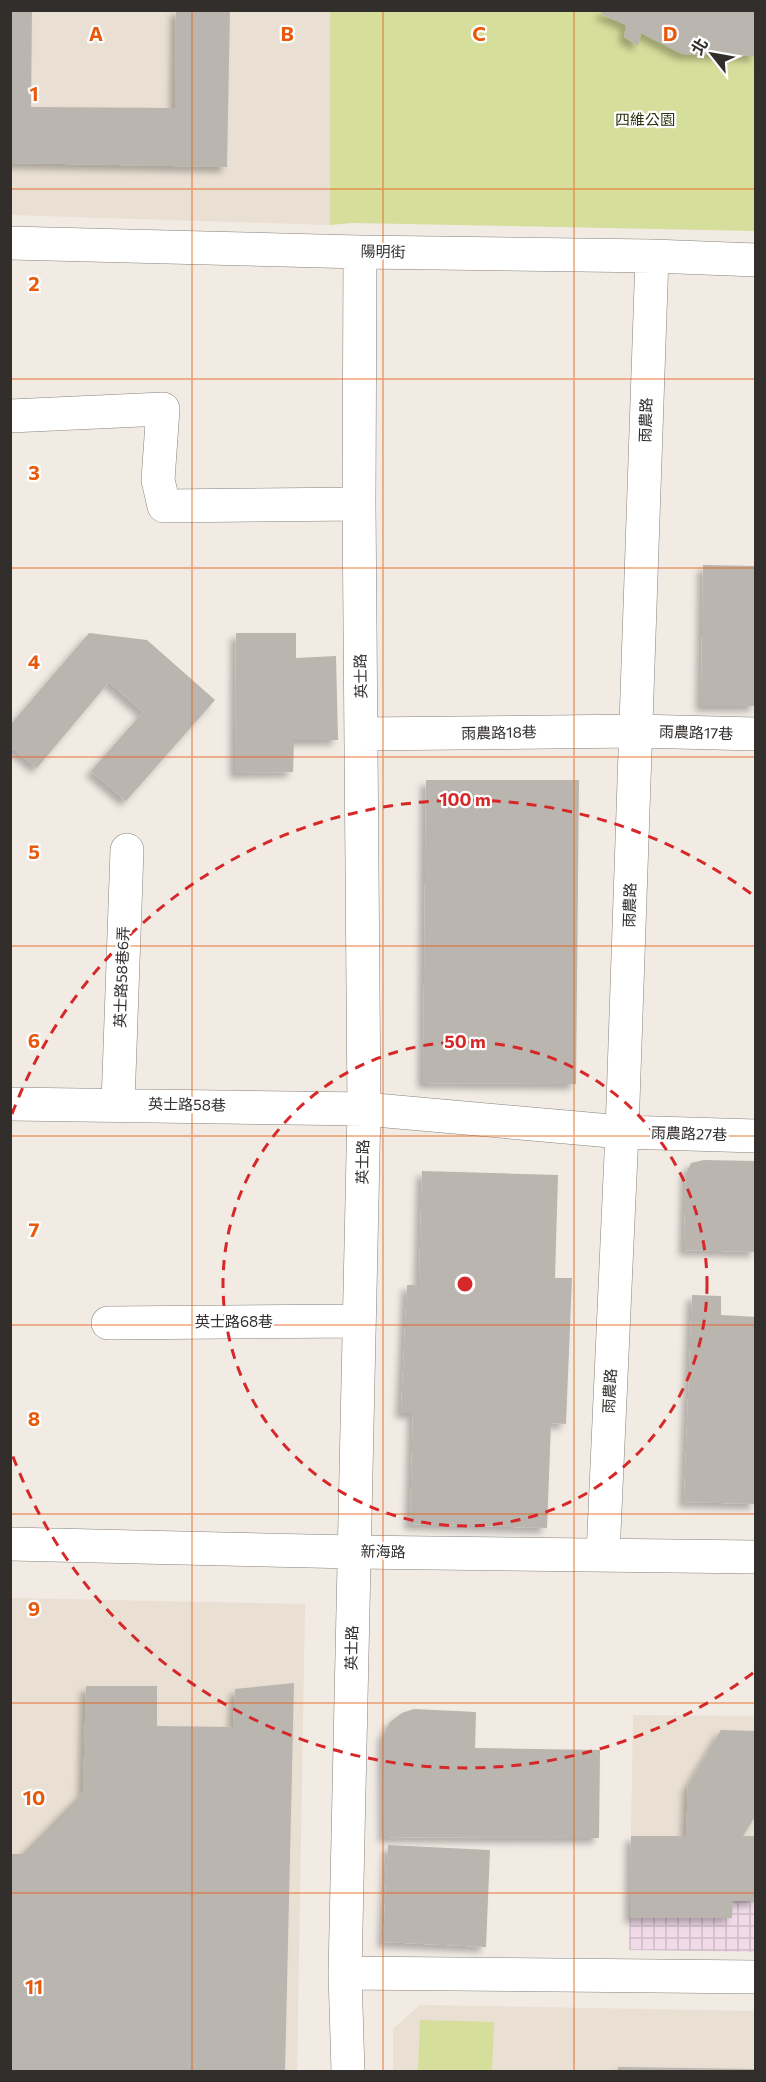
<svg xmlns="http://www.w3.org/2000/svg" width="766" height="2082" font-family="Commissioner,'Noto Sans TC',sans-serif">
<defs>
<pattern id="industrial-grid" width="8" height="8" patternUnits="userSpaceOnUse" patternTransform="scale(1.5)"><rect width="8" height="8" fill="#f1dbe9"/><path d="M0 4h8M4 0v8" fill="none" stroke="#cfbcc8"/></pattern>
<filter id="shadow"><feDropShadow dx="-5.5" dy="5.5" stdDeviation="3" flood-color="#0004"/></filter>
</defs>
<rect width="100%" height="100%" fill="#f1ebe4"/>
<path fill="#e9dfd2" d="M11,11H330V225L11,215Z
M11,1598L305,1604L297,2071L11,2072Z
M633,1715L755,1716V1836H631Z
M420,2005L755,2011V2071L393,2072V2029Z"/>
<path fill="url(#industrial-grid)" d="M631,1836H755V1952L629,1950Z"/>
<path fill="#d6de9b" d="M330,11H755V231L353,223L330,225Z
M420,2020L494,2022L492,2071H418Z"/>
<path fill="#bab5ae" filter="url(#shadow)" d="M10,10H32L31,107L175,108L176,10H230L227,167L10,163Z
M603,10H756V56L682,54L641,33L638,46L624,37L626,25L601,14Z
M703,565L756,566V706H701Z
M89,633L147,640L215,700L126,801L91,771L143,712L109,682L37,768L10,746V725Z
M236,633H296V658L336,656L338,740H294L293,772L235,773Z
M426,780H579L576,1084L423,1083Z
M704,1160L756,1161V1252L684,1250L686,1174L691,1163Z
M422,1171L558,1175L555,1278H572L566,1424L551,1423L547,1528L410,1524L413,1413H401L407,1285H419Z
M692,1295L721,1296V1315L756,1317V1504L684,1502Z
M294,1683L285,2072H10V1854H22L83,1792L86,1686H157V1726L233,1727L235,1689Z
M414,1709L476,1712L475,1748L600,1750L599,1838L384,1837L383,1736L390,1722L402,1713Z
M721,1730L756,1731V1815L743,1836H756V1901H733L732,1918H630L631,1836H686L688,1786Z
M388,1845L490,1850L486,1947L383,1942Z
M618,2067L756,2069V2072H618Z"/>
<g fill="none" stroke-linecap="round" stroke-linejoin="round">
<g stroke="#87827b" stroke-width="34">
<path id="minor" d="M10,243L360,252L652,256L756,260
M10,416L163,409L158,480L164,506L359,504
M362,734L636,731L756,734
M10,1104L364,1109L622,1132L756,1136
M118,1104L127,850
M108,1323L359,1321
M10,1544L354,1552L756,1557
M603,1555L622,1132L652,256
M345,1973L756,1977
M348,2072L345,1973L364,1109L359,504L360,252"/>
</g>
<use href="#minor" stroke="#fff" stroke-width="33"/>
</g>
<path fill="none" stroke="#e8590c" stroke-width="1.5" stroke-opacity="0.55" d="M192,10V2072M383,10V2072M574,10V2072M10,189H756M10,379H756M10,568H756M10,757H756M10,946H756M10,1136H756M10,1325H756M10,1514H756M10,1703H756M10,1893H756"/>
<g fill="none" stroke="#d62828" stroke-width="3" stroke-dasharray="10 8">
<circle cx="465" cy="1284" r="242"/>
<path d="M753 1673A484 484 0 0 1 12 1454M12 1114A484 484 0 0 1 753 895"/>
</g>
<g text-anchor="middle" stroke-width="4.5" stroke-linejoin="round" paint-order="stroke">
<g font-size="15" fill="#2e310d" stroke="#fff">
<text x="645" y="125">四維公園</text>
</g>
<g font-size="15" fill="#312e2c" stroke="#fff">
<text transform="translate(383 252) rotate(1)" y="5">陽明街</text>
<text transform="translate(646 420) rotate(-88)" y="5">雨農路</text>
<text transform="translate(361 676) rotate(-91)" y="5">英士路</text>
<text transform="translate(499 733) rotate(-1)" y="5">雨農路18巷</text>
<text transform="translate(696 733) rotate(2)" y="5">雨農路17巷</text>
<text transform="translate(630 905) rotate(-88)" y="5">雨農路</text>
<text transform="translate(122 977) rotate(-88)" y="5">英士路58巷6弄</text>
<text transform="translate(187 1105) rotate(1)" y="5">英士路58巷</text>
<text transform="translate(689 1134) rotate(2)" y="5">雨農路27巷</text>
<text transform="translate(363 1162) rotate(-89)" y="5">英士路</text>
<text x="234" y="1327">英士路68巷</text>
<text transform="translate(610 1391) rotate(-87)" y="5">雨農路</text>
<text transform="translate(383 1552) rotate(1)" y="5">新海路</text>
<text transform="translate(352 1648) rotate(-89)" y="5">英士路</text>
</g>
</g>
<g font-size="20" text-anchor="middle" font-weight="bold" fill="#e8590c" stroke="#fff" stroke-width="4.5" stroke-linejoin="round" paint-order="stroke">
<text x="96" y="41">A</text>
<text x="287" y="41">B</text>
<text x="479" y="41">C</text>
<text x="670" y="41">D</text>
<text x="34" y="101">1</text>
<text x="34" y="291">2</text>
<text x="34" y="480">3</text>
<text x="34" y="669">4</text>
<text x="34" y="859">5</text>
<text x="34" y="1048">6</text>
<text x="34" y="1237">7</text>
<text x="34" y="1426">8</text>
<text x="34" y="1616">9</text>
<text x="34" y="1805">10</text>
<text x="34" y="1994">11</text>
</g>
<circle cx="465" cy="1284" r="9" fill="#d62828" stroke="#fff" stroke-width="3"/>
<g font-size="18" text-anchor="middle" font-weight="bold" fill="#d62828" stroke="#fff" stroke-width="4.5" stroke-linejoin="round" paint-order="stroke">
<text x="465" y="806">100 m</text>
<text x="465" y="1048">50 m</text>
</g>
<rect width="766" height="2082" fill="none" stroke="#312e2c" stroke-width="24"/>
<g transform="translate(712 54) rotate(301)" stroke="#ffffff" stroke-width="4.5" paint-order="stroke">
<path d="M0-4.5L10 22L0 15L-10 22Z" fill="#312e2c"/>
<text y="-9" font-size="16" font-weight="bold" text-anchor="middle" fill="#312e2c">北</text>
</g>
</svg>
